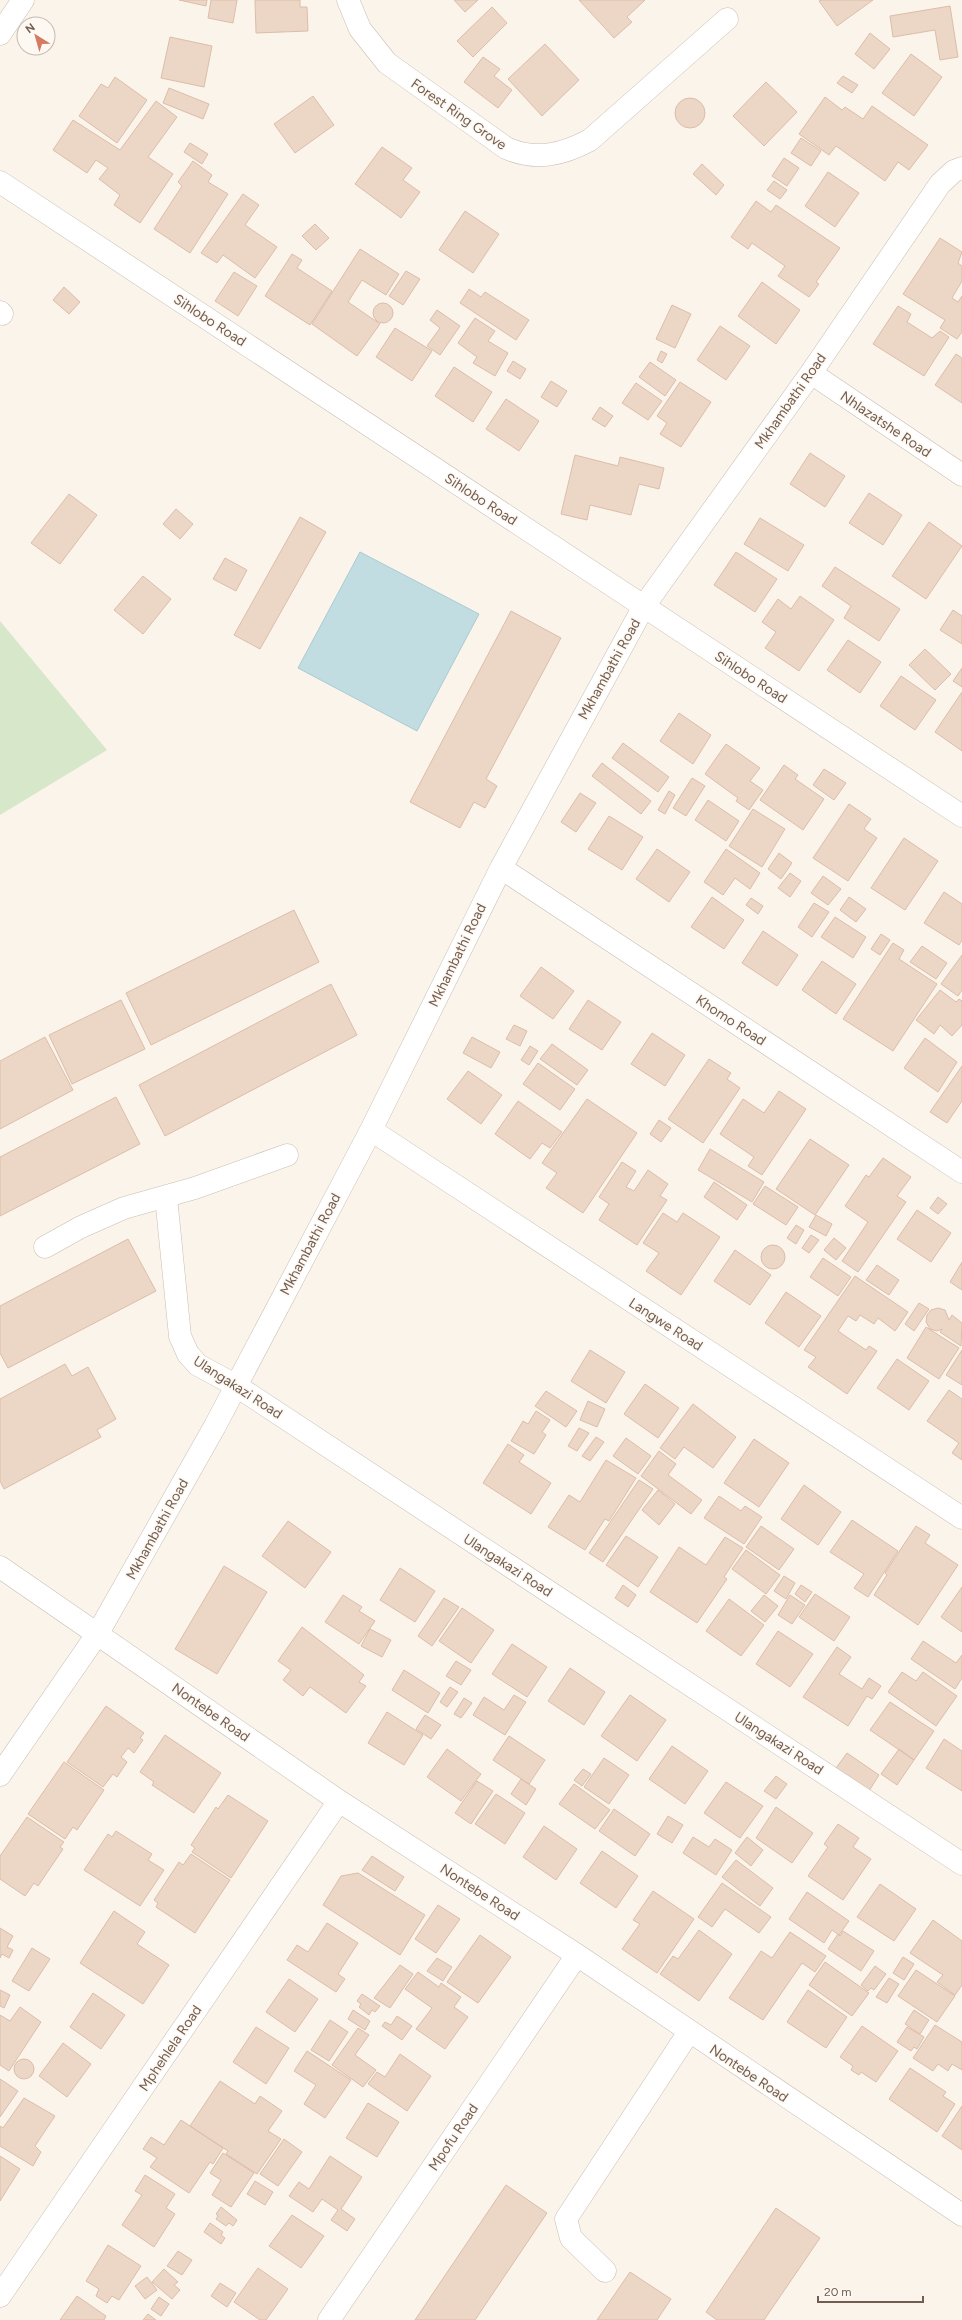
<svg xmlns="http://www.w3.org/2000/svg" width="962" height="2320" font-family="Figtree,sans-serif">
<rect width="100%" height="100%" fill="#faf4eb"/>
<path fill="#d6e7ca" d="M0,621L107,750L0,815Z"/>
<path fill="#c1dde2" stroke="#a9cbd2" d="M360,552L479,614L417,731L298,668Z"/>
<path fill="#ecd6c6" stroke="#ddbda8" d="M179,0H207L206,6Z
M211,0H237L233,23L208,18Z
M255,0H300V7H307L308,31L256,33Z
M454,0H478L465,12Z
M579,0H645L627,17L632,22L614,38Z
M822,0H873L837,26L819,1Z
M950,6L958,57L940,60L935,30L893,37L890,16Z
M492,7L507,23L473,57L457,41Z
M870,33L890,49L874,69L855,54Z
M170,37L212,46L204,87L161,78Z
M545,44L579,80L542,116L508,79Z
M911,54L942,77L914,116L882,93Z
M483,57L500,69L494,76L512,90L498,108L464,82Z
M843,76L858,85L852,93L837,83Z
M115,77L147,100L117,143L79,116L101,84L108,88Z
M766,82L797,112L764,146L733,116Z
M169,88L209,104L203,119L163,103Z
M313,96L334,125L295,153L274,124Z
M825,97L842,110L845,107L863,119L872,106L928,145L909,170L898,162L885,181L836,146L829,155L799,134Z
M675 113a15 15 0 1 1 30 0a15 15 0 1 1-30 0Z
M156,101L177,117L148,157L173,174L140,223L114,205L120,195L99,179L108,168L96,160L87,173L53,150L73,120L120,150Z
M801,138L821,151L811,166L791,153Z
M190,143L208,154L202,164L184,152Z
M382,147L412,168L403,180L420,192L401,218L355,184Z
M784,158L799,168L787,186L772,176Z
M193,161L212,175L208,182L228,194L190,253L154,229L182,186L178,182Z
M702,164L724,185L716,195L693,174Z
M828,172L859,193L835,227L805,206Z
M774,181L787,190L780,199L767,190Z
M243,194L259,205L245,225L277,247L255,278L223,255L217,263L201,253Z
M756,201L771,212L776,205L840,248L816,282L819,284L809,297L778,276L785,266L752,243L748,249L731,237Z
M465,211L499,234L473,273L439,250Z
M315,224L329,238L316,250L302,236Z
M940,238L962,252L958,263L962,266V281L952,298L958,302L962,296V332L957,339L940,328L945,320L903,294Z
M360,249L399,274L386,295L362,280L348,302L380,324L357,356L312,324Z
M292,254L302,260L297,268L332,291L310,325L265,296Z
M406,271L420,279L403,305L389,296Z
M234,272L257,286L238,316L215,301Z
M762,282L800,310L776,344L738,316Z
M64,287L80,302L69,314L53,300Z
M469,289L481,297L485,292L529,320L516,340L460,303Z
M373 313a10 10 0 1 1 20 0a10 10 0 1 1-20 0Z
M672,305L691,314L675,348L656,339Z
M898,306L911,314L907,322L932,338L940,331L949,337L924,376L873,344Z
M437,310L460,326L440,355L427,346L440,328L430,320Z
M475,318L495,331L488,341L508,353L495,376L473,363L477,357L458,343Z
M720,326L750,346L726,380L697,360Z
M395,328L432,351L412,381L376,357Z
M661,351L667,354L662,363L657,360Z
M956,354L962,358V403L935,385Z
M513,361L526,369L520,379L507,371Z
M650,362L676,380L665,396L639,377Z
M454,367L492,392L473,422L435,396Z
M551,381L567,391L557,407L541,397Z
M680,382L711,402L681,447L660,434L667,423L657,416Z
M636,383L662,401L648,420L622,403Z
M506,399L539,421L519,451L486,429Z
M600,407L613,416L605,427L592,419Z
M810,453L845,476L825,507L790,484Z
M575,455L618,466L620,457L664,468L659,489L639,484L631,515L590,505L587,520L561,514Z
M869,493L902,515L883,545L849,523Z
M69,494L97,515L60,564L31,543Z
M176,509L193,524L180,539L163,524Z
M300,517L326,532L260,649L234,635Z
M760,518L804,545L788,571L744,544Z
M929,522L962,546L926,599L892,576Z
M736,552L777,579L755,612L714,585Z
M225,558L247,570L236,591L213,579Z
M835,567L900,609L879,641L844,618L851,606L822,586Z
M143,576L171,599L143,634L114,610Z
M800,596L834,620L799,671L765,648L776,632L762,622L778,599L791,609Z
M953,610L962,616V644L940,630Z
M511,611L561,638L486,779L497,786L485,808L474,802L460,828L410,802Z
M848,640L881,662L860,693L827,670Z
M925,649L951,674L935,690L909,665Z
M962,668V687L953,681Z
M901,676L936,700L915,730L880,706Z
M962,692V751L935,732Z
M679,713L711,735L693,764L660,741Z
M623,743L669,777L658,792L612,758Z
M726,744L760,768L750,781L763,790L749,810L736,801L738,798L705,774Z
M602,763L651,801L641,814L592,776Z
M784,765L798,775L795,779L824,799L803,830L760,800Z
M824,769L846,783L834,800L813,785Z
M692,778L705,786L686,816L673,808Z
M669,791L675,795L665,814L658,810Z
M580,793L596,803L576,832L561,822Z
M708,800L739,821L726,841L695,820Z
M849,804L871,819L864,829L877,838L848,881L813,858Z
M753,809L785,829L762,867L729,846Z
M609,816L643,837L622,870L588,849Z
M904,838L938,861L905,910L871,888Z
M657,849L690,872L669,902L636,879Z
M726,849L760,873L750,889L735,878L723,895L704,882Z
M779,853L792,863L781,879L768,869Z
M790,873L801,881L790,897L778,888Z
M823,876L841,889L828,905L811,893Z
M944,892L962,904V940L959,945L924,923Z
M712,897L744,920L724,949L691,927Z
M849,897L866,909L856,922L840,910Z
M751,898L763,906L758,914L746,905Z
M814,903L829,912L812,937L798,927Z
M294,910L319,962L151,1045L126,993Z
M835,917L866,937L853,958L821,937Z
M763,931L798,955L777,986L742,963Z
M881,934L890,940L880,955L871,949Z
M893,943L904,950L899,959L937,984L893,1051L843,1019Z
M922,946L947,963L936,979L910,962Z
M962,955V990L958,996L941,984Z
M822,961L856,984L836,1014L802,990Z
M541,967L574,991L553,1019L520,996Z
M331,984L357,1035L165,1136L139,1085Z
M940,990L956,1002L959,999L962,1001V1025L952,1036L940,1025L934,1034L916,1020Z
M121,1000L145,1049L72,1084L49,1035Z
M588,1000L621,1022L602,1050L569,1029Z
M514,1025L527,1031L520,1046L506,1039Z
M652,1033L685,1055L665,1086L631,1064Z
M45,1037L73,1090L0,1129V1061Z
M472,1037L500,1052L491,1068L463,1053Z
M925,1038L957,1062L938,1092L904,1068Z
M552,1044L588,1070L577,1085L540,1059Z
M530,1046L538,1051L529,1065L521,1060Z
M709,1059L731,1073L727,1079L740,1088L703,1143L668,1119Z
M538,1063L575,1089L560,1110L523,1084Z
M962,1066V1101L947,1123L930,1112Z
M468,1071L502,1095L481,1124L447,1099Z
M779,1091L806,1109L762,1175L748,1166L754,1157L720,1134L743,1099L764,1113Z
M116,1097L140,1144L0,1216V1157Z
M587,1099L637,1133L583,1213L546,1188L557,1173L542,1163Z
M518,1101L562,1132L550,1148L542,1143L530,1159L495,1134Z
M659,1120L671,1128L661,1142L650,1134Z
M810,1139L849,1165L815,1215L776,1189Z
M710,1149L764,1182L752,1202L698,1170Z
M883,1158L911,1177L897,1196L906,1202L858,1272L842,1261L868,1222L845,1206L866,1175L869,1177Z
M622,1162L636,1171L626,1187L634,1191L648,1170L668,1184L660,1196L667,1200L637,1245L599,1220L609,1204L599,1197Z
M714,1182L747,1205L737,1220L704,1197Z
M765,1186L798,1207L786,1225L753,1204Z
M938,1197L947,1204L938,1214L930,1208Z
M917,1210L951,1233L931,1262L897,1239Z
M663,1213L677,1222L683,1213L720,1237L681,1295L646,1271L659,1253L643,1243Z
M816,1215L832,1224L826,1236L809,1227Z
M796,1225L804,1230L796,1244L787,1238Z
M811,1235L819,1240L809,1253L802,1248Z
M834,1238L846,1248L836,1260L824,1250Z
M128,1239L156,1291L8,1368L0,1353V1306Z
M761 1257a12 12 0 1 1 24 0a12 12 0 1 1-24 0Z
M735,1250L771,1275L750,1305L714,1281Z
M823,1258L851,1277L838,1296L810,1277Z
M962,1262V1290L950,1282Z
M877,1265L899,1280L889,1295L866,1280Z
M855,1276L908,1312L895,1331L878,1318L874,1324L860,1315L856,1321L848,1316L838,1331L866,1350L869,1346L877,1351L847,1394L808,1367L816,1357L804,1350Z
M786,1292L821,1316L799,1347L765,1323Z
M919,1303L929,1309L914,1331L905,1324Z
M938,1308L945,1310L949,1320L952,1315L962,1323L961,1346L940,1332L942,1329L937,1331L930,1329L926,1322L927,1315L931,1310Z
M926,1327L959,1348L939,1379L907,1358Z
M590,1350L625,1372L606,1403L571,1381Z
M962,1350V1385L946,1375Z
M897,1359L929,1381L909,1410L877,1388Z
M65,1364L72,1376L88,1367L116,1419L97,1430L101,1437L4,1489L0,1481V1399Z
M645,1384L679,1408L658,1438L624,1414Z
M949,1390L962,1399V1460L952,1453L959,1443L927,1421Z
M546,1391L577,1411L566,1427L535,1406Z
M588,1401L605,1409L597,1427L580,1420Z
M693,1404L736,1437L713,1468L684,1447L675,1459L660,1448Z
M536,1411L550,1420L542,1432L546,1435L534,1454L511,1441L523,1421L528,1424Z
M579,1428L589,1433L577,1451L568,1446Z
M596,1437L604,1442L590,1461L582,1456Z
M626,1438L651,1456L638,1474L613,1456Z
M754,1439L789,1463L759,1507L724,1483Z
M508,1444L524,1455L519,1462L551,1483L531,1514L483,1483Z
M659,1451L676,1464L668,1475L702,1500L691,1514L641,1476Z
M606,1460L636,1478L609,1521L605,1519L585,1550L548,1527L569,1495L580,1502Z
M639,1480L653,1489L603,1562L589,1553Z
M804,1485L841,1512L818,1545L781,1519Z
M658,1490L675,1504L659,1525L642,1510Z
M719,1496L741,1511L745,1506L762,1517L744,1544L704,1518Z
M852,1520L898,1551L868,1597L854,1588L864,1574L830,1552Z
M288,1521L331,1552L305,1588L262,1556Z
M761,1526L794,1549L779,1570L746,1547Z
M916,1526L930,1535L925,1543L958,1565L918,1625L874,1595L887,1575L885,1573Z
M626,1536L658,1557L638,1587L606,1565Z
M725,1537L743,1548L724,1577L727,1579L697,1623L650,1592L679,1547L706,1565Z
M746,1550L780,1575L766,1594L732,1569Z
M224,1566L267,1592L217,1674L175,1649Z
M400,1568L435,1591L415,1622L380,1600Z
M784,1576L795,1583L786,1599L774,1591Z
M623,1585L636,1595L628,1607L615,1598Z
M801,1585L812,1592L805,1602L795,1594Z
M962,1587V1632L941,1617Z
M815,1594L850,1617L834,1641L799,1617Z
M343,1595L362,1607L359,1611L375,1621L359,1644L325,1622Z
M764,1595L778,1606L765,1622L751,1611Z
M790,1595L805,1605L792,1624L778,1615Z
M444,1598L459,1607L432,1646L418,1636Z
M729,1599L764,1625L741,1656L706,1631Z
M462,1608L494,1630L471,1663L439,1641Z
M302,1627L364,1675L359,1682L366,1686L346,1713L310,1687L303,1696L283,1680L291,1670L278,1661Z
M370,1629L391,1640L382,1657L361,1646Z
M778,1631L813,1654L790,1687L756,1664Z
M923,1641L956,1663L962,1655V1678L955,1689L911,1659Z
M512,1644L547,1667L527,1697L492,1674Z
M837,1647L851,1657L839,1674L862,1689L869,1678L881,1686L872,1699L867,1696L848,1726L803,1697Z
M456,1661L471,1670L461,1685L446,1676Z
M570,1668L605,1692L584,1725L548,1701Z
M404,1670L440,1693L428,1713L392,1690Z
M902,1672L916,1681L923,1672L957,1696L936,1726L888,1692Z
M450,1687L458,1692L447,1707L440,1702Z
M514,1695L526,1702L505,1735L473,1715L484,1697L504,1710Z
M630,1695L666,1720L637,1761L601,1736Z
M464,1698L472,1703L461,1718L454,1714Z
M890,1702L934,1731L914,1760L870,1730Z
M106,1706L144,1733L140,1738L143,1740L134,1753L128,1748L121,1757L127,1762L117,1777L113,1774L103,1787L67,1762Z
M387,1712L423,1735L404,1765L368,1743Z
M425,1715L441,1725L431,1739L416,1729Z
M165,1735L221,1773L194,1813L152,1785L154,1782L140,1772Z
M509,1736L545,1760L529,1784L493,1760Z
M944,1739L962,1751V1791L926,1768Z
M672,1746L708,1771L685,1804L649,1779Z
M447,1749L481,1774L461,1801L427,1777Z
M899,1749L914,1760L897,1785L881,1774Z
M847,1753L879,1775L869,1791L836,1768Z
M604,1758L629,1775L609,1804L584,1787Z
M64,1762L104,1790L77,1830L73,1827L65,1839L28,1814Z
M583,1769L591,1774L582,1786L574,1780Z
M776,1776L787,1784L776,1799L764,1791Z
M521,1779L536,1789L526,1805L511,1794Z
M477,1781L493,1791L471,1824L455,1813Z
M726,1782L763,1806L740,1838L704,1813Z
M574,1784L610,1810L595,1829L559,1804Z
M496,1794L525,1813L505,1844L475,1824Z
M228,1795L268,1821L231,1878L192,1852L195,1848L191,1845L216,1807L218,1809Z
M776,1807L813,1833L792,1863L756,1838Z
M614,1809L650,1834L635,1856L599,1831Z
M668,1816L683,1825L672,1843L657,1834Z
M27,1817L64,1842L60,1847L63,1849L38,1886L34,1883L25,1896L0,1879V1856Z
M838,1824L859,1838L853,1847L871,1859L843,1900L808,1876L828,1847L824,1844Z
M544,1826L577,1849L556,1880L523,1857Z
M116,1831L152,1854L148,1860L164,1870L140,1906L84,1870L108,1834L112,1837Z
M693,1837L709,1847L715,1839L732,1850L716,1875L683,1853Z
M747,1837L763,1850L751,1866L735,1853Z
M602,1851L638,1876L616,1908L580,1883Z
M191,1854L230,1880L195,1933L156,1907L158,1903L154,1900L179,1862L183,1865Z
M372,1856L404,1877L395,1891L362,1870Z
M736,1860L773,1888L760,1906L722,1877Z
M358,1873L425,1915L400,1955L323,1905L341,1876Z
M722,1883L771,1917L759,1933L725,1909L712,1927L698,1917Z
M880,1884L916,1909L894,1941L857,1917Z
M653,1891L694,1919L657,1973L622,1949L640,1924L633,1920Z
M807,1892L849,1921L839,1935L832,1930L824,1943L789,1919Z
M438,1905L460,1919L436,1953L415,1939Z
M114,1911L145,1932L137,1944L169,1965L143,2004L80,1963Z
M933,1920L962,1941V1985L955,1995L937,1982L943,1975L910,1953Z
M327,1923L358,1943L338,1974L345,1979L336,1992L287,1960L297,1945L308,1952Z
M0,1928L13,1936L7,1947L13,1950L9,1958L2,1954L0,1958Z
M699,1930L732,1954L699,2001L660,1974L673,1956L678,1959Z
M843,1931L874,1951L861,1971L828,1949L838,1934L840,1936Z
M790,1932L826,1956L815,1972L802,1963L763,2020L729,1998L761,1951L772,1958Z
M480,1935L511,1957L478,2003L447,1982Z
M32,1948L50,1959L29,1991L12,1981Z
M903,1957L914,1964L904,1980L893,1973Z
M437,1958L452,1967L443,1981L427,1971Z
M825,1962L869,1993L852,2016L809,1985Z
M400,1965L413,1974L390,2008L374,1998Z
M875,1966L886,1974L874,1990L871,1988L868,1991L861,1985Z
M916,1970L955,1996L937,2022L898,1996Z
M418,1972L439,1987L441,1983L461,1997L454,2007L468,2017L445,2049L416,2029L432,2008L405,1989Z
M889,1978L899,1984L887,2003L876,1997Z
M289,1979L318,1999L295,2032L266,2012Z
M0,1990L10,1995L4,2008L0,2006Z
M808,1990L847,2017L826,2048L787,2022Z
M93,1993L125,2015L101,2049L70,2027Z
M362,1994L380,2006L375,2012L372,2010L369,2015L359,2007L361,2004L357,2001Z
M20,2007L41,2022L9,2071L0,2065V2015L10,2021Z
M353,2010L370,2021L365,2030L348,2019Z
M914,2010L929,2020L920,2034L905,2024Z
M397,2016L412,2026L402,2040L382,2026L385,2022L391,2025Z
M330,2020L348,2032L329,2061L311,2050Z
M935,2025L962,2042V2070L952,2064L948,2071L938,2064L933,2071L913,2058Z
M862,2026L898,2051L876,2082L861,2072L859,2075L851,2070L853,2066L840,2057Z
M256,2027L289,2048L266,2084L233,2062Z
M907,2027L924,2037L917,2049L914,2047L911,2051L897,2042Z
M358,2028L369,2035L355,2055L376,2070L363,2087L332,2065Z
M63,2043L91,2064L67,2097L39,2076Z
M307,2051L351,2080L325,2118L304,2104L316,2085L294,2071Z
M400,2054L431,2076L407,2111L368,2084L377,2072L385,2077Z
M14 2069a10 10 0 1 1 20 0a10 10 0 1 1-20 0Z
M910,2068L946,2092L943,2096L955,2104L937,2132L889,2099Z
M0,2079L18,2091L0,2117Z
M220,2081L255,2104L260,2096L282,2111L268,2131L281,2139L257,2174L226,2154L228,2151L190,2126Z
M24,2098L55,2116L35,2146L41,2152L33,2166L0,2146V2126L3,2128Z
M368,2103L399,2122L377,2157L346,2138Z
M962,2106V2150L942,2136Z
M181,2120L223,2148L213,2164L210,2162L189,2193L150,2167L157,2158L143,2149L151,2137L164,2145Z
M284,2139L302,2152L278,2186L260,2174Z
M223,2153L254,2173L231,2207L212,2195L221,2180L210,2173Z
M0,2156L20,2169L0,2201Z
M330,2156L362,2177L341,2209L355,2219L347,2231L331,2220L338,2210L322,2199L313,2212L289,2196L299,2182L309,2189Z
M145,2175L175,2194L166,2208L175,2214L154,2247L122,2225L142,2195L135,2191Z
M255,2181L273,2192L265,2205L247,2194Z
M506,2185L547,2213L475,2320H415Z
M221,2207L237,2220L233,2226L229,2223L226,2226L216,2219L218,2216L216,2214Z
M776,2208L820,2238L764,2320H717L706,2312Z
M292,2215L324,2236L301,2268L269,2246Z
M210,2223L223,2232L221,2235L225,2238L221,2244L204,2232Z
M108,2245L141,2266L119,2300L112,2296L107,2303L96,2296L99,2289L86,2281Z
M178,2251L192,2260L182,2275L167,2266Z
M258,2268L288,2289L266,2320H260L234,2302Z
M164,2269L178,2282L174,2285L180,2290L172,2299L152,2282Z
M630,2272L671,2299L657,2320H597Z
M147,2277L157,2290L145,2299L135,2286Z
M220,2283L236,2293L227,2307L211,2296Z
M77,2296L106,2316L104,2320H60Z
M159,2297L169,2304L161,2316L151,2309Z
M148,2314L156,2320H143Z"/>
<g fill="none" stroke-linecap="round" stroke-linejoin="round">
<g stroke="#cbbdb2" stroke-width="23">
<path id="minor" d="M348,0L360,29L387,63L506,148C536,161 562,155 590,140L727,19
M0,34L23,0
M0,182L962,816
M0,312L2,314
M811,373L962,475
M501,868L962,1172
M371,1130L962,1518
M166,1197L180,1336L188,1354L198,1365L235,1385L962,1864
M45,1247L81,1227L124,1208L195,1188L287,1155
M0,1567L339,1801L577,1955L962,2215
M0,1775L98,1633L215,1426L371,1130L501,868L644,606L811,373L940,184L954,171L962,168
M605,2271L571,2238L566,2219L689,2032
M0,2296L339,1801
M329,2320L577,1955"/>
</g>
<use href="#minor" stroke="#fff" stroke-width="22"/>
</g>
<g text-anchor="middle" stroke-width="3" stroke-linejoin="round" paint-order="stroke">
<g font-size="14" fill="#725d51" stroke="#fdf8f1">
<text transform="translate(459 114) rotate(35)" y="5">Forest Ring Grove</text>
<text transform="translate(210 320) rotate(33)" y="5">Sihlobo Road</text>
<text transform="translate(790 401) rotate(-55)" y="5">Mkhambathi Road</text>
<text transform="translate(886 424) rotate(34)" y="5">Nhlazatshe Road</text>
<text transform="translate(481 499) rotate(33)" y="5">Sihlobo Road</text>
<text transform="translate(609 669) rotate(-61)" y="5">Mkhambathi Road</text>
<text transform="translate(751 677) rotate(33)" y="5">Sihlobo Road</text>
<text transform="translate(457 955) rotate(-64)" y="5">Mkhambathi Road</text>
<text transform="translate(731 1020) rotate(33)" y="5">Khomo Road</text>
<text transform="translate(310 1244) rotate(-62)" y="5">Mkhambathi Road</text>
<text transform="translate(666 1324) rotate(33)" y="5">Langwe Road</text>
<text transform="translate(238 1387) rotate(33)" y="5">Ulangakazi Road</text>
<text transform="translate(157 1529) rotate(-61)" y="5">Mkhambathi Road</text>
<text transform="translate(508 1565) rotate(33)" y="5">Ulangakazi Road</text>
<text transform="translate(211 1712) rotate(35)" y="5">Nontebe Road</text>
<text transform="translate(779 1743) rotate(33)" y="5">Ulangakazi Road</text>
<text transform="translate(480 1892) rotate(33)" y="5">Nontebe Road</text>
<text transform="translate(170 2048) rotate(-56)" y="5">Mphehlela Road</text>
<text transform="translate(749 2073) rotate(34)" y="5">Nontebe Road</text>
<text transform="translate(453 2137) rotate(-56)" y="5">Mpofu Road</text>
</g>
</g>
<g transform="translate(36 36) rotate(323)"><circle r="19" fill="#fdf8f1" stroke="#c5bab1"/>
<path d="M0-3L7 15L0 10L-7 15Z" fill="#d47b60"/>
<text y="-6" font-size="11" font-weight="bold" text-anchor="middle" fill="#725d51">N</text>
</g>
<path d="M818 2296v6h105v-6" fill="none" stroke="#725d51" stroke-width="2"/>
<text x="824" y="2296" font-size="12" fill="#725d51" stroke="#fdf8f1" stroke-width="3" paint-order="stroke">20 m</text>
</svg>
